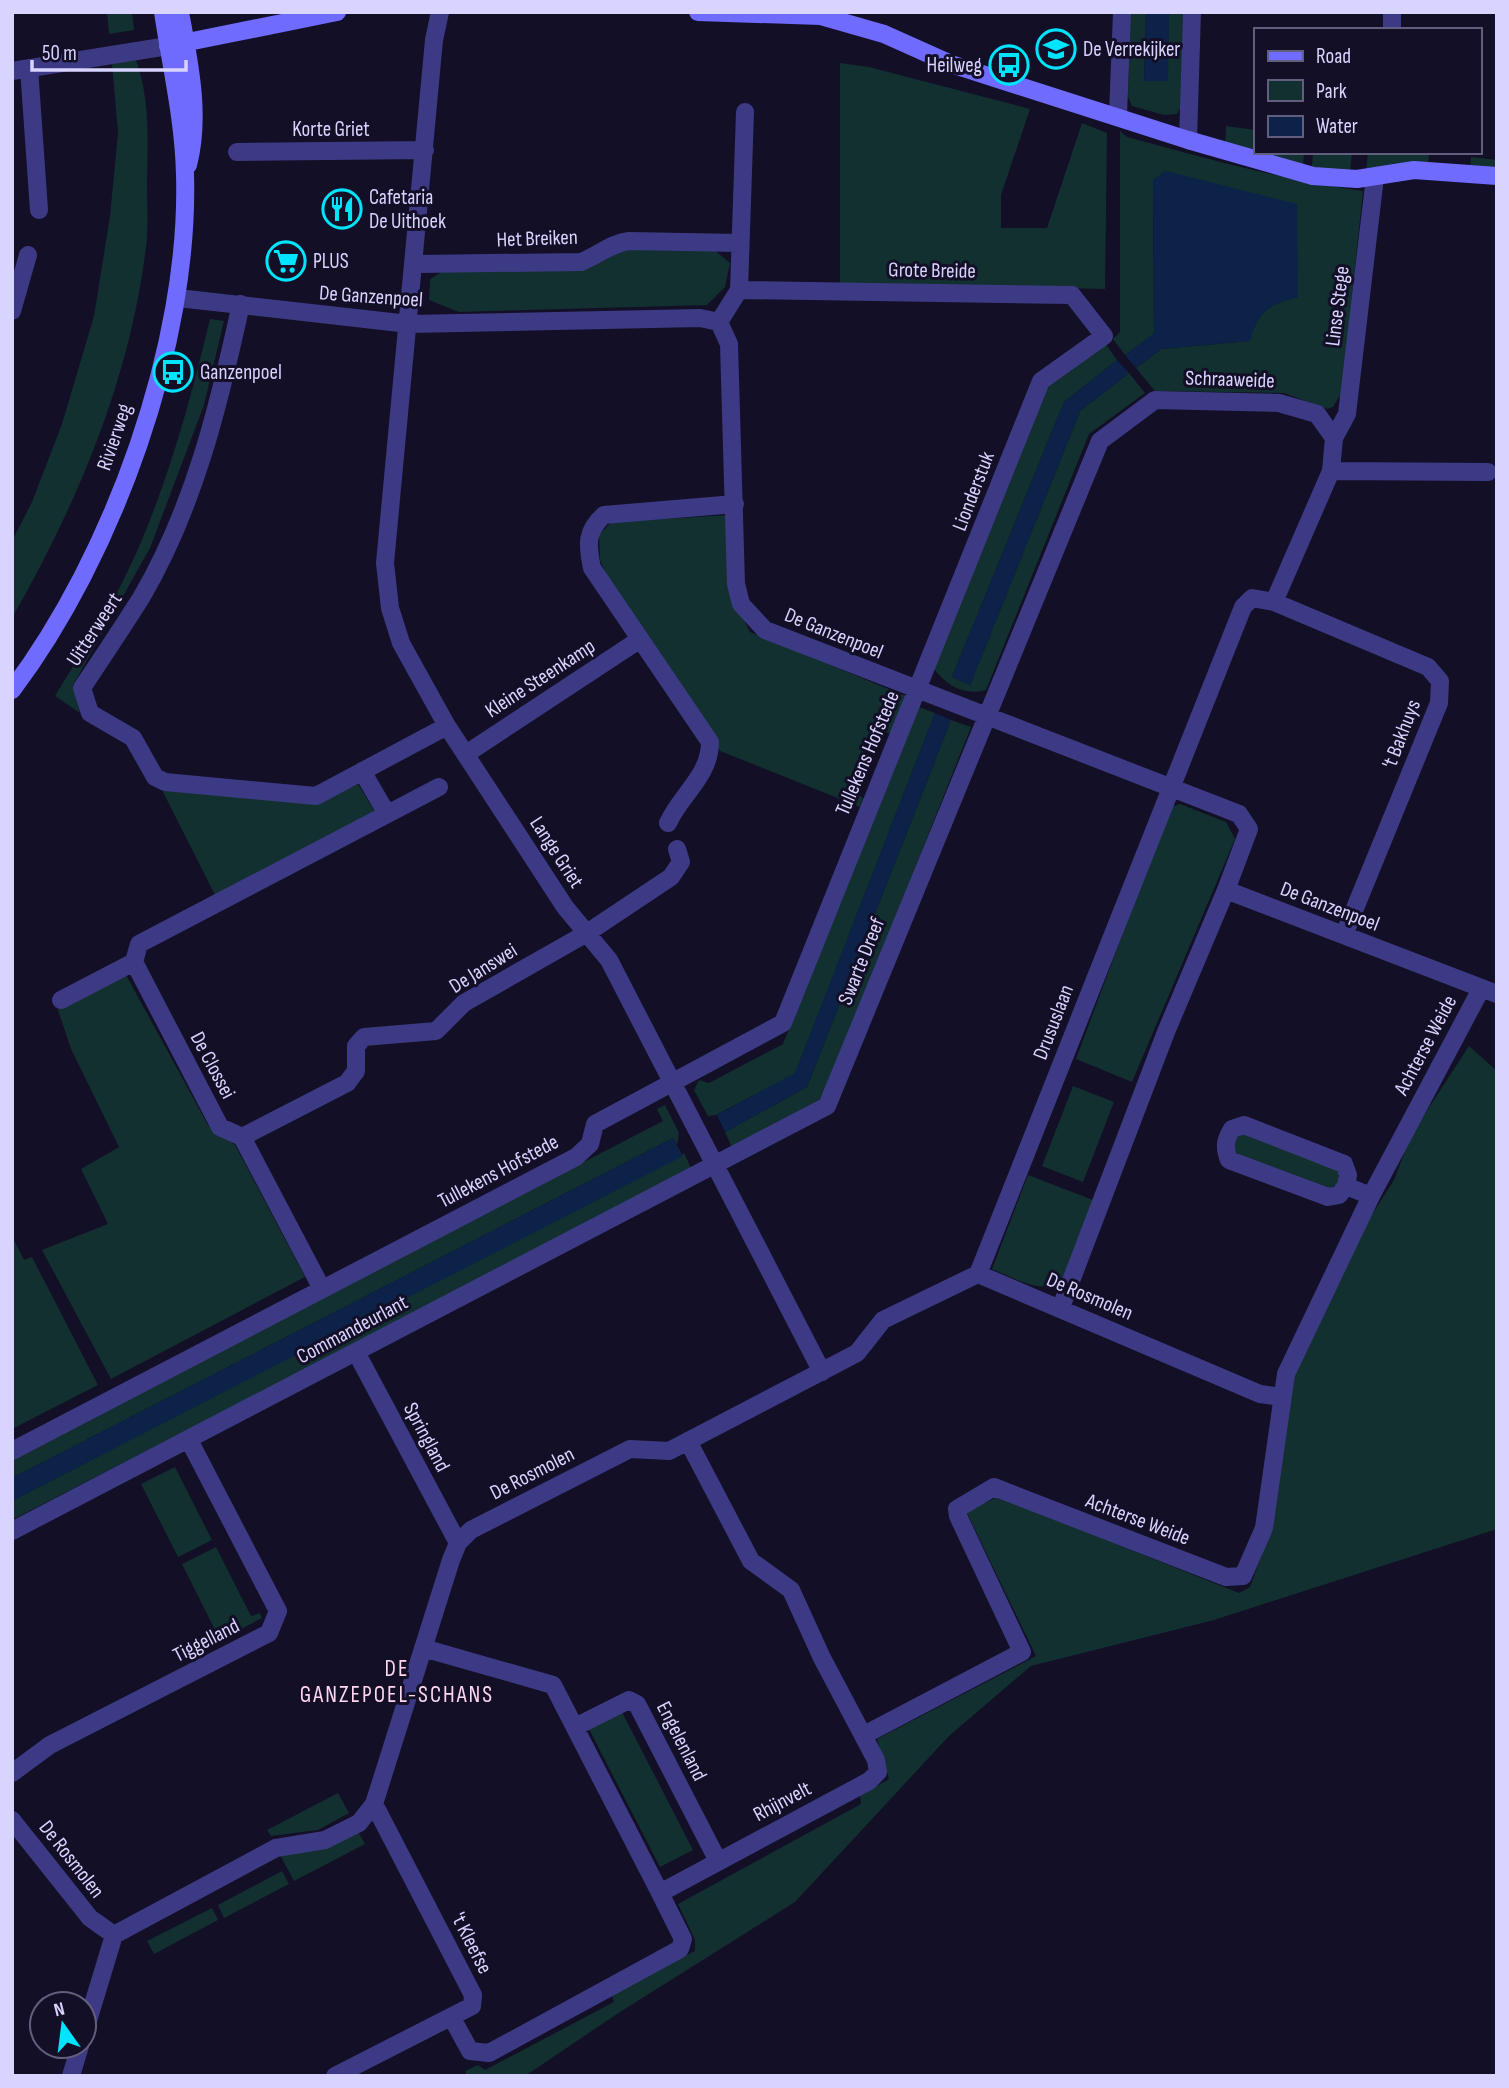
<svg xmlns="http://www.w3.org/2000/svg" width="1509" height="2088" font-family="'Sofia Sans Condensed',sans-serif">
<rect width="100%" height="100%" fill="#130f26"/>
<path fill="#12302f" d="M107,12H132L134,30L109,34Z
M1130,12H1146L1144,80L1167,81L1169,12H1183L1181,106L1177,114L1164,115L1132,106L1128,97Z
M136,60C150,99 148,140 147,181C147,205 149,231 145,255C128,384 76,506 12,618V541L32,502L62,424L94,316L110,216L118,133L112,64Z
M840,63L869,67L1030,109L1001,195V228H1047L1082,123L1107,133L1105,289L840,283Z
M1226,126L1255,130V152H1304L1303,167L1225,147Z
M1120,131L1127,137C1205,158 1283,180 1363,191L1342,392L1333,407L1327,409L1284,393L1155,391L1136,368L1161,349L1249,341C1258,311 1269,304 1298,297L1166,171L1153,180L1154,334L1125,355L1113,339L1120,332Z
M1313,152H1352L1350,173L1312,167Z
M1368,152H1429L1428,166L1366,172Z
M1471,157L1497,160V170L1470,168Z
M617,248H712L730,263L725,287L707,305L459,312L429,300L430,279L447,269L593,266Z
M210,319L224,321L204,405L150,548L73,685L80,713L55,696C74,664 95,633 113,600C159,516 188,411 210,319Z
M1105,343L1117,360L1064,402L952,677L970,685L1080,411L1129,373L1145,393L1089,434L986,690C965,696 947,686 934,669L1047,387Z
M729,515L733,598L750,632L908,697L894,735L880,730L855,793L863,798L860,807L720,751L610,584L600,560L599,534L612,522Z
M919,707L935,713L795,1074L716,1115L708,1116L694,1090L699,1080L709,1083L783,1044Z
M951,720L971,727L824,1097L732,1148L725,1132L807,1087Z
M358,784L375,812L215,895L163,792L165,789L317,803Z
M1180,804L1226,822L1235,839L1132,1082L1076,1059L1170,807Z
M126,975L208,1125L235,1145L305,1277L111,1379L42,1250L108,1224L81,1169L119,1147L71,1049L57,1007Z
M1469,1046L1497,1071V1529L1214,1620L1031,1666L949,1736L795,1902L617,2014L525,2076H467L465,2071L478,2065L485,2070L614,2002L611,1993L695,1951V1940L678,1904L861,1804L860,1795L889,1779L877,1739L1036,1656L966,1511L998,1497L1239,1593L1250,1587L1272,1526L1290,1386L1352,1246L1394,1180L1411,1135Z
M1073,1086L1114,1102L1083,1182L1042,1166Z
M665,1105L679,1133L677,1145L673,1138L12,1478V1457L663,1121L657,1109Z
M1246,1134L1338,1169V1184L1327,1190L1236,1156L1233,1147L1237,1136Z
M684,1153L692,1170L12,1520V1501Z
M1028,1175L1093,1200L1064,1279C1044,1297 1015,1278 992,1269Z
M12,1236L24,1260L32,1257L98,1385L12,1429Z
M175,1467L212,1540L178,1557L141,1484Z
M216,1547L251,1616L260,1613L262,1618L220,1640L182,1564Z
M622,1712L693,1850L660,1867L589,1729Z
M338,1793L349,1813L318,1830L271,1836L267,1830Z
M357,1830L365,1844L294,1881L279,1853Z
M282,1871L289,1884L224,1918L218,1905Z
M212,1908L218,1920L154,1954L147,1941Z"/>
<path fill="#0c2248" d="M1146,12H1169L1168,81H1144Z
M1166,171L1297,204L1298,297C1269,304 1258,311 1250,341L1161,349L1136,368L1125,355L1154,333L1153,180Z
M1117,360L1129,373L1080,411L970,685L952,677L1064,402Z
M935,713L951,720L807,1087L725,1132L717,1115L795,1073Z
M673,1138L683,1156L12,1501V1478Z"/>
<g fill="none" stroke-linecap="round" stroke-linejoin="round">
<path stroke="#3d3a85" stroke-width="18" d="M440,12L434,40L385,563L390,608L401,643L447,726L565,907L609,960L822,1372
M1392,30V12
M29,68L39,210
M12,71L168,46
M1118,115L1122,12
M1188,140L1192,12
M237,152L425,150
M416,264L581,262C599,255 611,243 629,241L740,243
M178,298L409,324L700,318L719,322L729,344L736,584L741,604L765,630L1239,814L1249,829L1226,890L1497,994
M241,304C219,405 194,508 141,598C122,628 102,658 82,688L90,713L133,738L155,777L165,782L316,796L447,726
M12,311L28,255
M719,322L739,290L745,112
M1334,438L1347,414L1375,177
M1331,471L1488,472
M1274,602L1428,667L1440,681L1439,703L1344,935
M466,754L639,640
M362,771L387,814
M668,823C681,794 710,776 710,742L592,568C587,544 586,531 604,515L735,504
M61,1000L134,962
M242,1137L347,1083L356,1071V1046L364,1037L436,1031L464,1003L587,933L671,877L681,862L677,849
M1346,1186L1348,1175L1344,1164L1244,1125L1232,1129C1225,1140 1224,1147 1229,1160L1328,1197L1339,1195L1346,1186L1371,1196
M322,1289L242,1137L220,1127L134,962L139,944L439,787
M1061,1307L1166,1032L1226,890
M356,1352L458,1543
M12,1451L576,1157L590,1144L595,1124L783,1023L1041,381L1104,336L1072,295L739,290
M12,1531L827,1106L1100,441L1155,400L1279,403L1317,414L1334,438L1331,471L1274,602L1252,598L1243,607L978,1274
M423,1648L553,1685L660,1893
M575,1727L629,1700L637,1704L718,1861
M864,1735L1022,1652L958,1516L957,1509L994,1487L1226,1577L1243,1576L1264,1528L1286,1374L1371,1196L1481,989
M12,1773L50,1745L269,1633L278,1611L189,1440
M12,1820L90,1918L114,1935L276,1848L325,1840L359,1823L374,1804L451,1560L458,1543L471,1530L630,1449L669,1451L857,1353L883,1320L978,1274L1260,1394L1281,1397
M452,2018L470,2051L489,2053L680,1949L683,1939L660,1893L869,1781L878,1772L876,1760L822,1658L791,1590L751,1561L688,1441
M84,2034L114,1935
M71,2076L80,2046
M335,2076L472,2006L473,1995L374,1804"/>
<path stroke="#6f6bff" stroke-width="18" d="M180,12C189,62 201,115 188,165
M698,12L821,16L884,34L951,64L1188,140L1313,176L1357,179L1414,170L1497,176
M168,46L337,12
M12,690C113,556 190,344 185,175C184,121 171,66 163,12"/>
</g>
<defs>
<g id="school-ring" transform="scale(2.0125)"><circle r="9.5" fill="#130f26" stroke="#00e5ff" stroke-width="1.5"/><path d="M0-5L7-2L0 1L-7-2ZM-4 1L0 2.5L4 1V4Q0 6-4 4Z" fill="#00e5ff"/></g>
<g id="bus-ring" transform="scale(2.0125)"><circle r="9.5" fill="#130f26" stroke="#00e5ff" stroke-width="1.5"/><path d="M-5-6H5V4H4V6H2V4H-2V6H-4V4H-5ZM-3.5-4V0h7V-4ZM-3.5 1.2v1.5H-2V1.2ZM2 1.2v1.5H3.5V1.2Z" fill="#00e5ff"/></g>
<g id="restaurant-ring" transform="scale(2.0125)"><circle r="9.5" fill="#130f26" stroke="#00e5ff" stroke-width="1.5"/><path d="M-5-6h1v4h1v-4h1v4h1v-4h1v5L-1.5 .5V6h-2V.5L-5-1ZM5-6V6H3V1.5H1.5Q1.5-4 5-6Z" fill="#00e5ff"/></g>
<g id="supermarket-ring" transform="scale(2.0125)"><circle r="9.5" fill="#130f26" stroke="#00e5ff" stroke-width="1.5"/><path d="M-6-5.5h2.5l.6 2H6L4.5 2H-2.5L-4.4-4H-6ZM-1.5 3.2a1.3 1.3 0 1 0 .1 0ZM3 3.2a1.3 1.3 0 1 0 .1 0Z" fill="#00e5ff"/></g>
</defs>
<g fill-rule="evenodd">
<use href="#school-ring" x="1056" y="49"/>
<use href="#bus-ring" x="1009" y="65"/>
<use href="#restaurant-ring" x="342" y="209"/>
<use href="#supermarket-ring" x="286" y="261"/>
<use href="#bus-ring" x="173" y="372"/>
</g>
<g text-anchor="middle" stroke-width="6" stroke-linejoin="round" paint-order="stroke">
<g font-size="21" fill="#d9d4ff" stroke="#130f26" text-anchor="start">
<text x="1083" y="56">De Verrekijker</text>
<text x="982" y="72" text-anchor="end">Heilweg</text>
<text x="369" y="204">Cafetaria<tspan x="369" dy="24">De Uithoek</tspan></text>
<text x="313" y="268">PLUS</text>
<text x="200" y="379">Ganzenpoel</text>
</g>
<g font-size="21" fill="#d9d4ff" stroke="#130f26">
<text x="331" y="136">Korte Griet</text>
<text transform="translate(537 238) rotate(-2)" y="7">Het Breiken</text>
<text transform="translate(932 270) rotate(1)" y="7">Grote Breide</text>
<text transform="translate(371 296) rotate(4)" y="7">De Ganzenpoel</text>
<text transform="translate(1337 306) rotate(-83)" y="7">Linse Stege</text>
<text transform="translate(1230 379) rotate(2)" y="7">Schraaweide</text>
<text transform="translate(114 437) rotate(-71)" y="7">Rivierweg</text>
<text transform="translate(973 491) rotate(-69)" y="7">Lionderstuk</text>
<text transform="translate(94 629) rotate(-57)" y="7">Uitterweert</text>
<text transform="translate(834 633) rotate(22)" y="7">De Ganzenpoel</text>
<text transform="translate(540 678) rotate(-33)" y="7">Kleine Steenkamp</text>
<text transform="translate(1401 734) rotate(-69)" y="7">'t Bakhuys</text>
<text transform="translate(867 753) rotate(-67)" y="7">Tullekens Hofstede</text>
<text transform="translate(557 852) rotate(57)" y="7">Lange Griet</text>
<text transform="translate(1330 906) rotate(21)" y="7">De Ganzenpoel</text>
<text transform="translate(861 961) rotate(-68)" y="7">Swarte Dreef</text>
<text transform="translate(483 968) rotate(-32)" y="7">De Janswei</text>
<text transform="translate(1053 1022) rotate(-69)" y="7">Drususlaan</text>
<text transform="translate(1425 1045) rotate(-62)" y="7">Achterse Weide</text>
<text transform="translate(213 1065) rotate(62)" y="7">De Clossei</text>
<text transform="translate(498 1171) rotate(-28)" y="7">Tullekens Hofstede</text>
<text transform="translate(1090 1296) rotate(23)" y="7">De Rosmolen</text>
<text transform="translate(352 1329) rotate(-28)" y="7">Commandeurlant</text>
<text transform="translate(427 1437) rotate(62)" y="7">Springland</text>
<text transform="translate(532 1473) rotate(-27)" y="7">De Rosmolen</text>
<text transform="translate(1138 1519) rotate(21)" y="7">Achterse Weide</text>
<text transform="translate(206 1640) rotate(-27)" y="7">Tiggelland</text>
<text transform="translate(682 1741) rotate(63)" y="7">Engelenland</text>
<text transform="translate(782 1801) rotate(-28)" y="7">Rhijnvelt</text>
<text transform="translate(72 1859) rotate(52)" y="7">De Rosmolen</text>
<text transform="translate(472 1943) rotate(63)" y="7">'t Kleefse</text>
</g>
<g font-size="23" letter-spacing="2" fill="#ffd6f0" stroke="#130f26">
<text x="397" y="1676">DE<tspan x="397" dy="26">GANZEPOEL-SCHANS</tspan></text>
</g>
</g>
<rect width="1509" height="2088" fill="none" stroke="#d9d4ff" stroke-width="28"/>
<rect x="1254" y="28" width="228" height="126" fill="#130f26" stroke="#625e7d" stroke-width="2"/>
<rect x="1268" y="51" width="35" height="10" fill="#6f6bff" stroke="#625e7d" stroke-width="2"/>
<text x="1316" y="63" font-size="21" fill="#d9d4ff">Road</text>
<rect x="1268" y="80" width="35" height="21" fill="#12302f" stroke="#625e7d" stroke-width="2"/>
<text x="1316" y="98" font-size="21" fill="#d9d4ff">Park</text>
<rect x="1268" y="116" width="35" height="21" fill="#0c2248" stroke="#625e7d" stroke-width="2"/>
<text x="1316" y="133" font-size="21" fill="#d9d4ff">Water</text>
<g transform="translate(63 2025) rotate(346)"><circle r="33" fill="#130f26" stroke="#625e7d" stroke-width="2"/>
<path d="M0-5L12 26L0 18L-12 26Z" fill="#00e5ff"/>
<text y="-10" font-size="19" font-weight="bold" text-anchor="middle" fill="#d9d4ff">N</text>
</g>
<path d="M32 60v10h154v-10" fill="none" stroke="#d9d4ff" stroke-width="3.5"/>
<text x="42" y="60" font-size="21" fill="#d9d4ff" stroke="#130f26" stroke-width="5" paint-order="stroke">50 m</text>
</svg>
